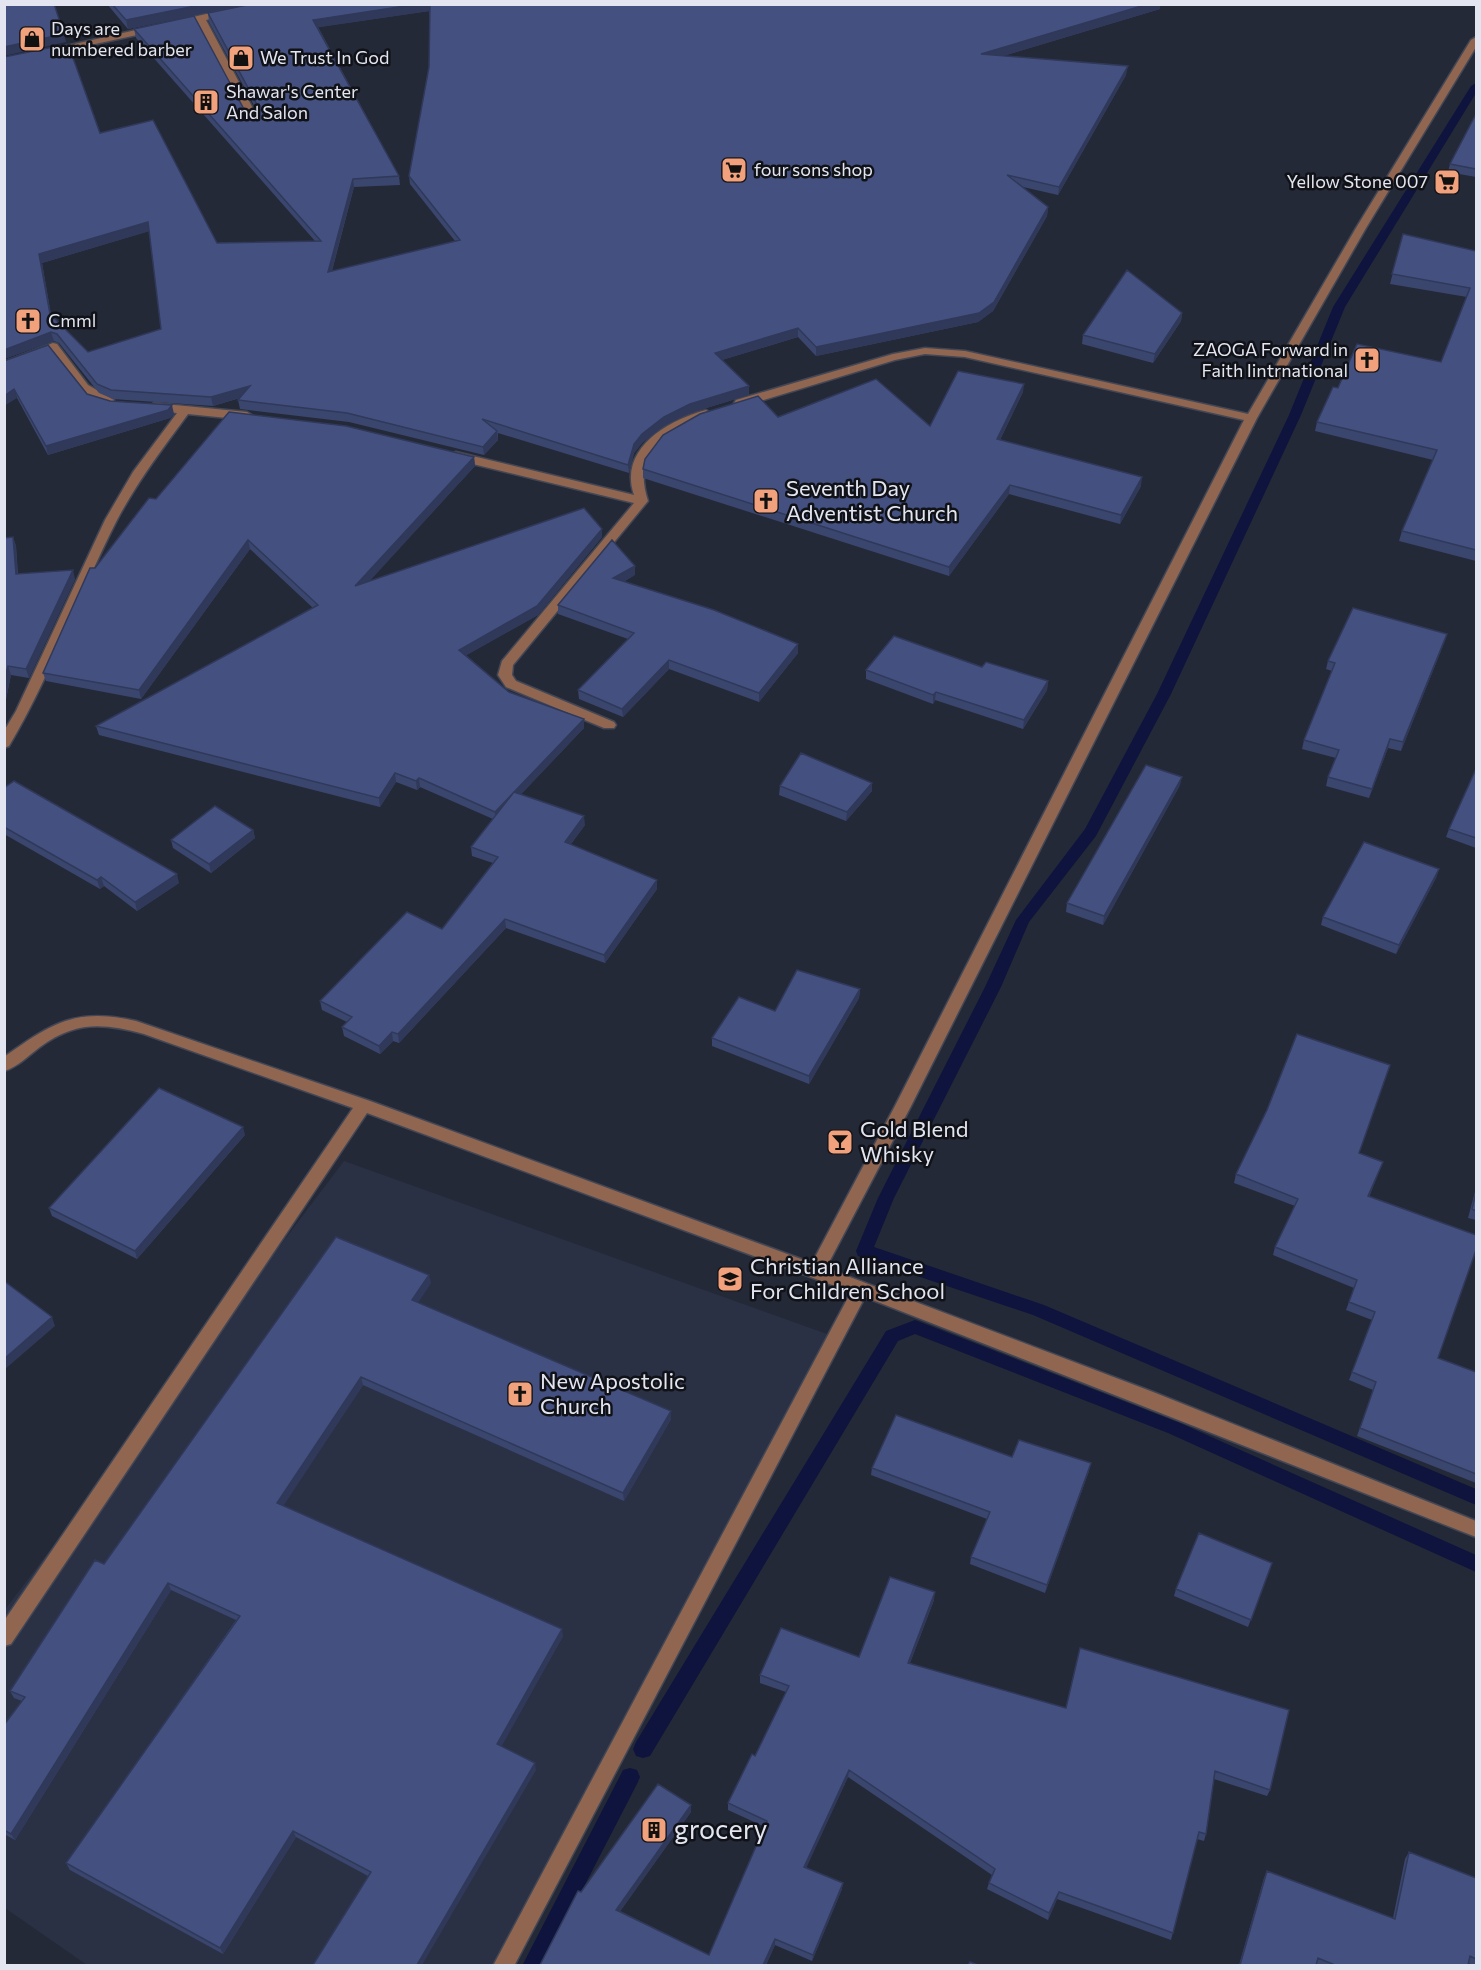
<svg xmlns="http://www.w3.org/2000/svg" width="1481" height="1970" font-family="Commissioner,sans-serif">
<rect width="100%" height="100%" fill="#242937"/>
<path fill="#2b3145" d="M344,1161L827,1334L492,1965H87L5,1908L4,1611Z"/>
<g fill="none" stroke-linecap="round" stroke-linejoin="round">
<path fill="#0e143e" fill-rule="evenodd" d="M1476,83V93L1345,307L1301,415L1171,694L1096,836L1029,922L1001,987L894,1198L874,1247L1044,1305L1476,1489V1505L1033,1315L858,1256L856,1251L878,1198L985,987L1016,920L1085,829L1157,694L1289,415L1333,307L1471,86Z
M915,1320L1180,1423L1476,1555V1572L1168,1433L915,1334L898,1341L650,1756L643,1758L636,1756L633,1749L636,1742L886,1331Z
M630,1768L637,1770L640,1777L637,1784L543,1966H522L623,1770Z"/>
<g stroke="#434755" stroke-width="3">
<path id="minor" d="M228,9L231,10V14L206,20L259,120L254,123L249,120L197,22L49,54L44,51Z
M1476,37V47L1366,228L1257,418L910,1108L826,1268L1153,1392L1476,1521V1537L865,1297L514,1966H493L851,1292L367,1113L11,1644L4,1646V1621L353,1108L144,1034C103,1023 76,1021 40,1047C29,1055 18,1067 4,1071V1057C52,1023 76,1007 136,1021L370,1101L812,1263L895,1106L1244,420L965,357L925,354L895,360L744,406H736L734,403L736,400L893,354L925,348L965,351L1248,414L1356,228L1471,40Z
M53,343L57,344L88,385L114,400V406C88,410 63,369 51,351L4,369V362Z
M154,403L247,412L253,416L247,420L188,414C163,448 137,482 117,520C79,594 52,674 9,746L4,748V731L16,711L105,520L133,472L177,413L150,410L148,407Z
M706,410L712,414L710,417C667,431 631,449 648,501L513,665L512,675L516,681L614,722L616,725L614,728H604L506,687L498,675L502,661L634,503L452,459V453L456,452L634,495C618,449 668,420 706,410Z"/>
</g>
<use href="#minor" fill="#906651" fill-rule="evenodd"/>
</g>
<path fill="#3a466e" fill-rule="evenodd" d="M107,4H248L128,29Z
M252,4L1160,9L1003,56L1126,75L1058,195L1023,187L1048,207L1047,216L993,311L978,322L816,356L798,337L722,360L749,395L690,413L664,426L642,443L634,453L629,473L498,433V440L484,455L349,422L240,409L238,400L240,398L213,406L113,399L99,393L59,343L54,341L4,359V57L100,133L217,243L315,241L136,38L134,29L246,113L254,116L258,113L209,22L208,13ZM429,11V67L409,176L410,184L455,241L332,271L354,187L400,185L399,176L318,27ZM149,231L161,329L88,352L51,314L42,263Z
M1476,114V177L1448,172L1450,164Z
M1403,234L1476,251V561L1399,541L1402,531L1433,460L1315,431L1317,422L1338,388L1441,362L1467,297L1390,284Z
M1182,313L1181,321L1153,363L1082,344L1083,335Z
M4,361L87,394L110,401L174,414L170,418L48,455L17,398Z
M1023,392L1000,440L1141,486L1120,524L1009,494L949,576L643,478V469L778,417L930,426Z
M474,457L475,466L369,581L602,537L538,615L466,655L509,692L584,728L521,794L585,825L571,844L657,889L605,963L506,928L399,1043L393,1041L380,1054L344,1036L342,1027L347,1022L322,1010L320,1001L442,929L493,863L472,856L471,847L493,819L420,787L417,790L396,782L380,807L99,735L96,726L313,608L250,549L141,699L46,681L43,673L95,568L156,499Z
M13,537L16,546L18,574L75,579L29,678L11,675L6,699H4V538Z
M635,575L623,582L798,653L759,702L669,669L623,717L579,699L578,690L628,639L558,614V605Z
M1447,634L1444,643L1401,751L1388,748L1369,798L1326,786L1328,777L1336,758L1302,749L1304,740L1332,671L1326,669L1328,661Z
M982,667L1048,681L1047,690L1023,729L935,700L933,704L866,679V670Z
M1476,769V848L1446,837L1449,829Z
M872,783V791L846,821L779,795L780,786Z
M1180,785L1103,925L1066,912L1067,903Z
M4,788L179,883L137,911L104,886L100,889L4,834Z
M253,830L255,838L211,873L173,848L171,840Z
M1439,869L1436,878L1396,954L1321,925L1323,917Z
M860,989L859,998L809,1084L712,1046V1038L775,1011Z
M245,1135L137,1259L52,1216L49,1208Z
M1359,1153L1383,1162L1369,1197L1438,1358L1476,1372V1483L1357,1436L1373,1390L1349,1380L1372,1320L1346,1310L1354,1288L1273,1255L1275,1247L1295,1206L1234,1183L1236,1174Z
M1476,1188V1220L1468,1218Z
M431,1283L417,1303L671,1419L624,1501L363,1385L283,1505L563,1636L501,1746L536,1770L368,1876L296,1837L223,1954L70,1870L66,1863L236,1620L171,1590L15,1840L4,1834V1725L22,1701L14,1698L10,1691L104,1564Z
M1012,1457L1089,1471L1045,1593L970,1564L971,1557L987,1519L871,1475L872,1468Z
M1272,1563L1248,1627L1174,1596L1176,1589Z
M934,1600L910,1663L1270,1790L1267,1796L1214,1779L1206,1834L1204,1841L1197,1839L1171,1940L1057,1899L1048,1920L987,1889L989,1883L992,1875L848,1777L806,1867L842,1889L812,1961L775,1945L766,1965H540L581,1892L691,1805V1812L620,1911L709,1955L765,1827L728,1810V1803L755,1756L786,1692L760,1683V1675L859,1657Z
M1409,1852L1476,1878V1965H1473L1468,1963V1965H1239L1264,1878L1267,1871L1393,1918L1405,1859Z"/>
<path fill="#30395a" d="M205,4H248L128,29L126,20Z
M418,4H430V11L314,28L313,20Z
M1148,4H1160V9L980,63L981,54Z
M64,34L66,42L4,56V47Z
M1128,66L1126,75L1058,195L1059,187Z
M353,179L354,187L329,281L328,272Z
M1048,207L1047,216L993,311L978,322L816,356V347Z
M148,222L150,231L42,263L52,322L39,254Z
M1182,313L1181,321L1153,363L1155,354Z
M798,328V337L715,362V353Z
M51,332L54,341L4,359V350Z
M1024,384L1023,392L996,448L997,439Z
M250,386L252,394L213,406L211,397Z
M749,386V395L690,413L664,426L642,443L634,453L629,473L628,465L634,444L642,434L664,417L690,404Z
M14,389L17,398L4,406V396Z
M172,405L174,414L170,418L48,455L46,446Z
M497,431L498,440L484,455L483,447Z
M474,457L475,466L357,595L355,586Z
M1142,477L1141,486L1120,524L1121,515Z
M1010,485L1009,494L949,576V567Z
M602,529V537L538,615L460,659L459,650Z
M13,537L16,546L18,583L16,574Z
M248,540L250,549L141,699L139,690Z
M635,566V575L614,587L613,578Z
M73,570L75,579L29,678L26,669Z
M1447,634L1444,643L1401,751L1403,742Z
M798,644V653L759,702V693Z
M669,660V669L623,717L622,709Z
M8,666L11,675L6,699L4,695V682Z
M1048,681L1047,690L1023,729L1024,720Z
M936,692L935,700L933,704V695Z
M584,719V728L496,821L495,812Z
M1390,739L1388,748L1369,798L1372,789Z
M395,773L396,782L380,807L379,798Z
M1182,777L1180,785L1103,925L1104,916Z
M419,778L420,787L417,790L416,781Z
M872,783V791L846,821L847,812Z
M584,816L585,825L566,850L565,842Z
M253,830L255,838L211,873L209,864Z
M1439,869L1436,878L1396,954L1399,945Z
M177,874L179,883L137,911L135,902Z
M101,877L104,886L100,889L97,880Z
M657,880V889L605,963L604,955Z
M505,919L506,928L399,1043L398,1034Z
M860,989L859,998L809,1084V1076Z
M392,1032L393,1041L380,1054L379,1046Z
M243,1127L245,1135L137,1259L135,1251Z
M429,1275L431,1283L414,1309L412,1300Z
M52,1317L55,1326L4,1370V1359Z
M361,1377L363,1385L280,1511L277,1503Z
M671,1411V1419L624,1501L623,1493Z
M1091,1463L1089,1471L1045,1593L1047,1585Z
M168,1583L171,1590L15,1840L11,1834Z
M935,1592L934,1600L907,1670L908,1663Z
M562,1629L563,1636L499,1751L497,1744Z
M535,1763L536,1770L422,1965H417Z
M849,1770L848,1777L804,1873V1867Z
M691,1805V1812L617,1916L616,1910Z
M293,1831L296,1837L223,1954L220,1948Z
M843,1883L842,1889L812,1961L813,1955Z
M1059,1892L1057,1899L1048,1920L1049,1913Z
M775,1939V1945L766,1965H763Z"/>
<path fill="#445180" stroke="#30395a" stroke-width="1.5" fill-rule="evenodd" d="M4,4H54L64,34L4,47Z
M112,4H205L126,20Z
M252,4H418L313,20L399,176L353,179L328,272L460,240L409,176L429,67L430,4H1148L981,54L1128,66L1059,187L1007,175L1048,207L994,302L979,313L816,347L798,328L715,353L749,386L690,404L664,417L642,434L634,444L628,465L482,419L497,431L483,447L347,413L238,400L250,386L211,397L111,390L97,384L57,334L51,332L4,350V57L68,44L100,133L153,120L217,243L321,241L134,29L194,16L246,113L254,116L260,110L208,13ZM148,222L161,329L88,352L50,314L39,254Z
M1476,114V169L1450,164Z
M1403,234L1476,251V550L1402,531L1437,450L1317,422L1333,387L1338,388L1357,344L1441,362L1470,288L1392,274Z
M1127,270L1182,313L1155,354L1083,335Z
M48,345L87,394L110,401L172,405L168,410L46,446L14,389L4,396V361Z
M958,371L1024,384L997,439L1142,477L1121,515L1010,485L949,567L643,469L645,459L663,435L700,414L758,396L778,417L876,379L930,426Z
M229,412L346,426L474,457L355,586L584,508L602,529L537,606L459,650L509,692L584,719L495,812L419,778L416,781L395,773L379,798L96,726L318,605L248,540L139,690L43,673L90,568H95L149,498L156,499Z
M13,537L16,574L73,570L26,669L8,666L4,682V538Z
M612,540L635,566L613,578L714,610L798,644L759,693L669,660L622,709L578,690L634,633L558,605Z
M1353,608L1447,634L1403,742L1390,739L1372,789L1328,777L1339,750L1304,740L1335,663L1328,661Z
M894,636L982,667L986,662L1048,681L1024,720L936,692L933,695L866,670Z
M801,753L872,783L847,812L780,786Z
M1146,765L1182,777L1104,916L1067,903Z
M1476,769V838L1449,829Z
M14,781L177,874L135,902L101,877L97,880L4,827V788Z
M514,792L584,816L565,842L657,880L604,955L505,919L398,1034L392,1032L379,1046L342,1027L352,1017L320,1001L407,912L442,929L498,857L471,847Z
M215,806L253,830L209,864L171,840Z
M1364,842L1439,869L1399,945L1323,917Z
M797,970L860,989L809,1076L712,1038L739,997L775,1011Z
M1297,1034L1390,1065L1359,1153L1383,1162L1368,1196L1476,1235V1250L1438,1358L1476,1372V1474L1360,1428L1376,1382L1352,1372L1375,1312L1349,1302L1357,1280L1275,1247L1298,1199L1236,1174L1267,1110Z
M159,1088L243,1127L135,1251L49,1208Z
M1476,1192V1211L1472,1209Z
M336,1237L429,1275L412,1300L671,1411L623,1493L361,1377L277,1503L562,1629L497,1744L535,1763L417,1965H313L371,1872L293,1831L220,1948L66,1863L240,1616L168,1583L11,1834L4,1830V1725L25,1697L10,1691L95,1560L104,1564Z
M4,1281L52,1317L4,1359Z
M896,1415L1012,1457L1019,1440L1091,1463L1047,1585L971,1557L990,1512L872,1468Z
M1199,1533L1272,1563L1251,1620L1176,1589Z
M890,1577L935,1592L908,1663L1066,1708L1080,1648L1289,1710L1270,1790L1215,1771L1206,1834L1199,1832L1173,1933L1059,1892L1049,1913L989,1883L995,1869L849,1770L804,1867L843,1883L813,1955L775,1939L763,1965H540L578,1891L581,1892L658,1784L691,1805L616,1910L709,1955L767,1821L728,1803L752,1754L755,1756L789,1686L760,1675L781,1628L859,1657Z
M1409,1852L1476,1878V1959L1470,1956L1468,1965H1335L1318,1958L1316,1965H1240L1267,1871L1395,1919Z
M970,1962L978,1965H968Z"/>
<defs>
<g id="shop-square" transform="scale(1.35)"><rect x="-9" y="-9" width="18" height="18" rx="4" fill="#f1a17b" stroke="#101218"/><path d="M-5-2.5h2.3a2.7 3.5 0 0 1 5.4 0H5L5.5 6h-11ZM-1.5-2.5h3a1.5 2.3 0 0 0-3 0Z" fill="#111"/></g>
<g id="building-square" transform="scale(1.35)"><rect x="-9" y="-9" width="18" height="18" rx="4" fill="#f1a17b" stroke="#101218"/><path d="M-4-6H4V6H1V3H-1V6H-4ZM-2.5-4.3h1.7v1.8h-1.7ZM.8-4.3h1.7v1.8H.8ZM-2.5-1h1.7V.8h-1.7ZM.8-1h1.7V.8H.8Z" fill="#111"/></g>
<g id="supermarket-square" transform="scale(1.35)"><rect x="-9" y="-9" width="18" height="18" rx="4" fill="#f1a17b" stroke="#101218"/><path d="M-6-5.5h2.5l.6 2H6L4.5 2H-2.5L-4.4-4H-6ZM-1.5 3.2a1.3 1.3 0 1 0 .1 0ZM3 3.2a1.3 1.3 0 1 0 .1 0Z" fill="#111"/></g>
<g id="church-square" transform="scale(1.35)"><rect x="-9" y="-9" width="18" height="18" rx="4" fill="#f1a17b" stroke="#101218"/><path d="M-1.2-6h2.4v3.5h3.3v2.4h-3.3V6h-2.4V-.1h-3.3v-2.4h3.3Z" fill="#111"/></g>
<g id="bar-square" transform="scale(1.35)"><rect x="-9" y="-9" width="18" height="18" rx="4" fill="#f1a17b" stroke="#101218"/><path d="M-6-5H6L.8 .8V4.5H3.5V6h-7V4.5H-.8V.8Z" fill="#111"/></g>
<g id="school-square" transform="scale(1.35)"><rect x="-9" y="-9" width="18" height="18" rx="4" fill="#f1a17b" stroke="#101218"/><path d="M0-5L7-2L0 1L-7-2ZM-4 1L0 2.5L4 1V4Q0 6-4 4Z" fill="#111"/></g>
</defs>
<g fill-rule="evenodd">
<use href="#shop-square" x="32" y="39"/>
<use href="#shop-square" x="241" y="58"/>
<use href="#building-square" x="206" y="102"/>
<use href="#supermarket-square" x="734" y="170"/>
<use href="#supermarket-square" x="1447" y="182"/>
<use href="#church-square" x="28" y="321"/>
<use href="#church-square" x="1367" y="360"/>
<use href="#church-square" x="766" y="501"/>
<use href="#bar-square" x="840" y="1142"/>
<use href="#school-square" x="730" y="1279"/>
<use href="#church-square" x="520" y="1394"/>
<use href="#building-square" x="654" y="1830"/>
</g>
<g text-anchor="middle" stroke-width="5" stroke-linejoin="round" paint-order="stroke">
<g font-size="18" fill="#e3e6f0" stroke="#101218" text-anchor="start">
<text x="51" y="35">Days are<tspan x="51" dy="21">numbered barber</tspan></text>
<text x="260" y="64">We Trust In God</text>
<text x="226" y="98">Shawar's Center<tspan x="226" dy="21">And Salon</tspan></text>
<text x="754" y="176">four sons shop</text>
<text x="1428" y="188" text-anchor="end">Yellow Stone 007</text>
<text x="48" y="327">Cmml</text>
<text x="1348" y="356" text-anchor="end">ZAOGA Forward in<tspan x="1348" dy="21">Faith Iintrnational</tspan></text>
</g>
<g font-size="22" fill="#e3e6f0" stroke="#101218" text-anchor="start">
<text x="786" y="496">Seventh Day<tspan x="786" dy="25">Adventist Church</tspan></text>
<text x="860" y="1137">Gold Blend<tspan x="860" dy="25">Whisky</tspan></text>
<text x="750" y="1274">Christian Alliance<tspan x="750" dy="25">For Children School</tspan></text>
<text x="540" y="1389">New Apostolic<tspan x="540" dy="25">Church</tspan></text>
</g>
<g font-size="27" fill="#e3e6f0" stroke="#101218" text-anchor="start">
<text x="674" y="1839">grocery</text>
</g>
</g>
<rect width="1481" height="1970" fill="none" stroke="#e3e6f0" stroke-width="12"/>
</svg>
